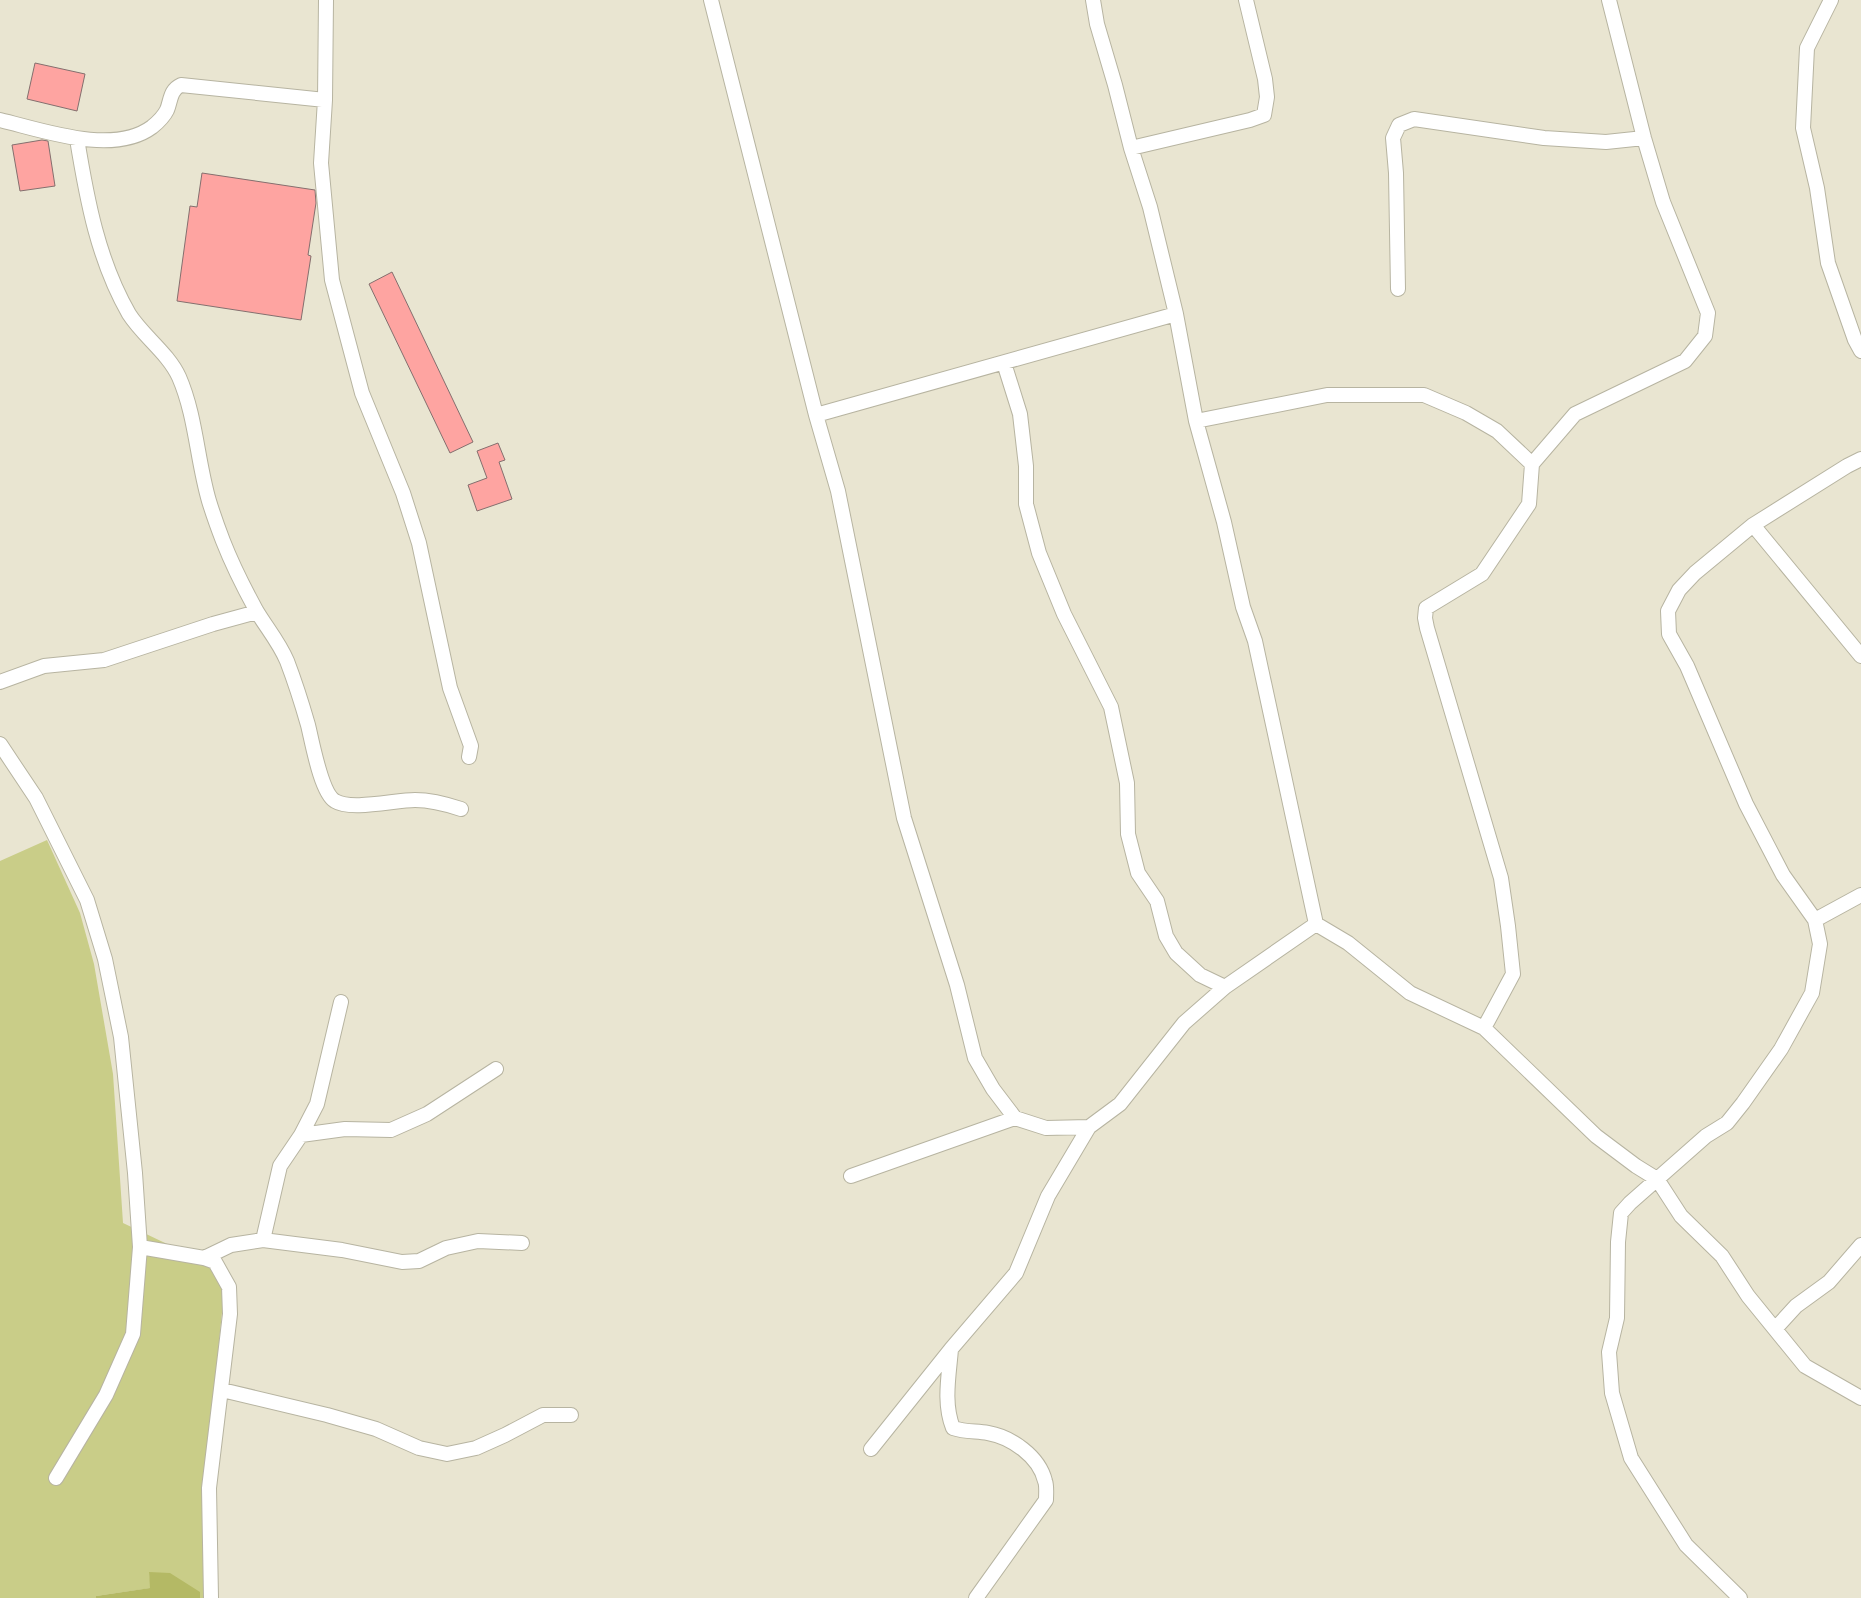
<svg xmlns="http://www.w3.org/2000/svg" width="1861" height="1598" font-family="Karla,sans-serif">
<rect width="100%" height="100%" fill="#e9e5d1"/>
<path fill="#c9cd88" d="M47,840L80,913L94,964L113,1074L123,1223L226,1272L202,1514L205,1598H200L199,1592L149,1572L151,1588L96,1596V1598H0V861Z"/>
<path fill="#b4b965" d="M149,1572L170,1573L200,1592V1598H96V1596L150,1588Z"/>
<path fill="#fea4a1" stroke="#846f6e" d="M35,63L85,74L77,111L27,99Z
M42,140L48,141L55,186L20,191L12,145Z
M202,173L315,190L316,203L308,255L311,256L301,320L177,301L190,206L197,207Z
M392,272L473,442L450,453L369,284Z
M498,443L505,460L499,462L512,499L477,511L468,485L487,478L477,451Z"/>
<g fill="none" stroke-linecap="round" stroke-linejoin="round">
<g stroke="#b7b4a1" stroke-width="16">
<path id="minor" d="M326,0L325,100L321,163L332,280L362,393L403,493L419,543L450,688L471,746L469,757
M711,0L816,415L838,491L904,818L957,985L975,1058L993,1089L1015,1118
M1093,0L1097,24L1115,85L1131,148L1150,207L1176,314L1196,421L1224,522L1243,607L1255,641L1316,924
M1831,0L1807,48L1803,128L1817,188L1828,263L1855,340L1861,351
M0,120C42,130 113,156 152,127C157,123 164,116 167,110C171,100 170,90 181,85L325,100
M77,139C87,200 98,260 129,314C143,336 168,353 179,377C196,416 197,460 209,501C213,514 218,528 223,541C232,564 244,588 256,610C266,627 279,642 287,661C295,682 302,704 308,725C312,741 321,793 335,801C351,811 395,800 415,800C430,800 446,804 461,809
M1131,148L1250,120L1264,115L1267,97L1265,79L1246,0
M1398,289L1396,173L1393,138L1399,125L1414,119L1544,138L1606,142L1644,138
M1004,363L1020,414L1026,466V504L1039,553L1064,614L1111,707L1127,783L1128,834L1138,873L1157,901L1166,936L1176,953L1200,975L1225,987
M816,415L1176,314
M1196,421L1327,395H1424L1466,413L1497,431L1532,464
M1753,525L1861,656
M0,682L44,666L104,660L213,624L257,612
M0,744L36,798L87,900L105,959L121,1037L135,1173L140,1247L133,1334L106,1395L56,1478
M1815,920L1861,895
M1484,1028L1513,974L1508,926L1501,878L1427,628L1425,618L1426,608L1482,574L1529,504L1532,464L1575,414L1685,361L1705,336L1708,313L1663,202L1644,138L1609,0
M301,1135L345,1129L391,1130L427,1114L496,1069
M851,1176L1015,1118L1046,1128L1089,1127L1120,1104L1184,1023L1225,987L1316,924L1348,943L1410,993L1484,1028L1596,1136L1636,1166L1657,1179L1681,1216L1722,1256L1748,1296L1805,1366L1861,1398
M263,1240L280,1166L301,1135L317,1104L341,1002
M140,1247L204,1258L215,1262L229,1287L230,1314L209,1488L211,1598
M204,1258L231,1245L263,1240L342,1250L402,1262L419,1261L446,1248L478,1241L522,1243
M1775,1329L1796,1306L1829,1282L1861,1245
M951,1349C949,1375 943,1403 953,1428C965,1432 976,1431 988,1433C1011,1437 1039,1456 1045,1481C1047,1486 1046,1494 1046,1500L976,1598
M222,1390L327,1415L376,1429L419,1448L447,1454L476,1448L505,1435L543,1415H571
M871,1449L951,1349L1016,1273L1048,1196L1089,1127
M1740,1598L1686,1545L1631,1458L1612,1393L1609,1352L1617,1318L1618,1242L1621,1213L1630,1203L1706,1136L1727,1123L1743,1103L1781,1049L1812,993L1820,944L1815,920L1783,875L1746,804L1687,666L1669,634L1668,611L1679,590L1695,573L1753,525L1847,466L1861,459"/>
</g>
<use href="#minor" stroke="#fff" stroke-width="14"/>
</g>
</svg>
